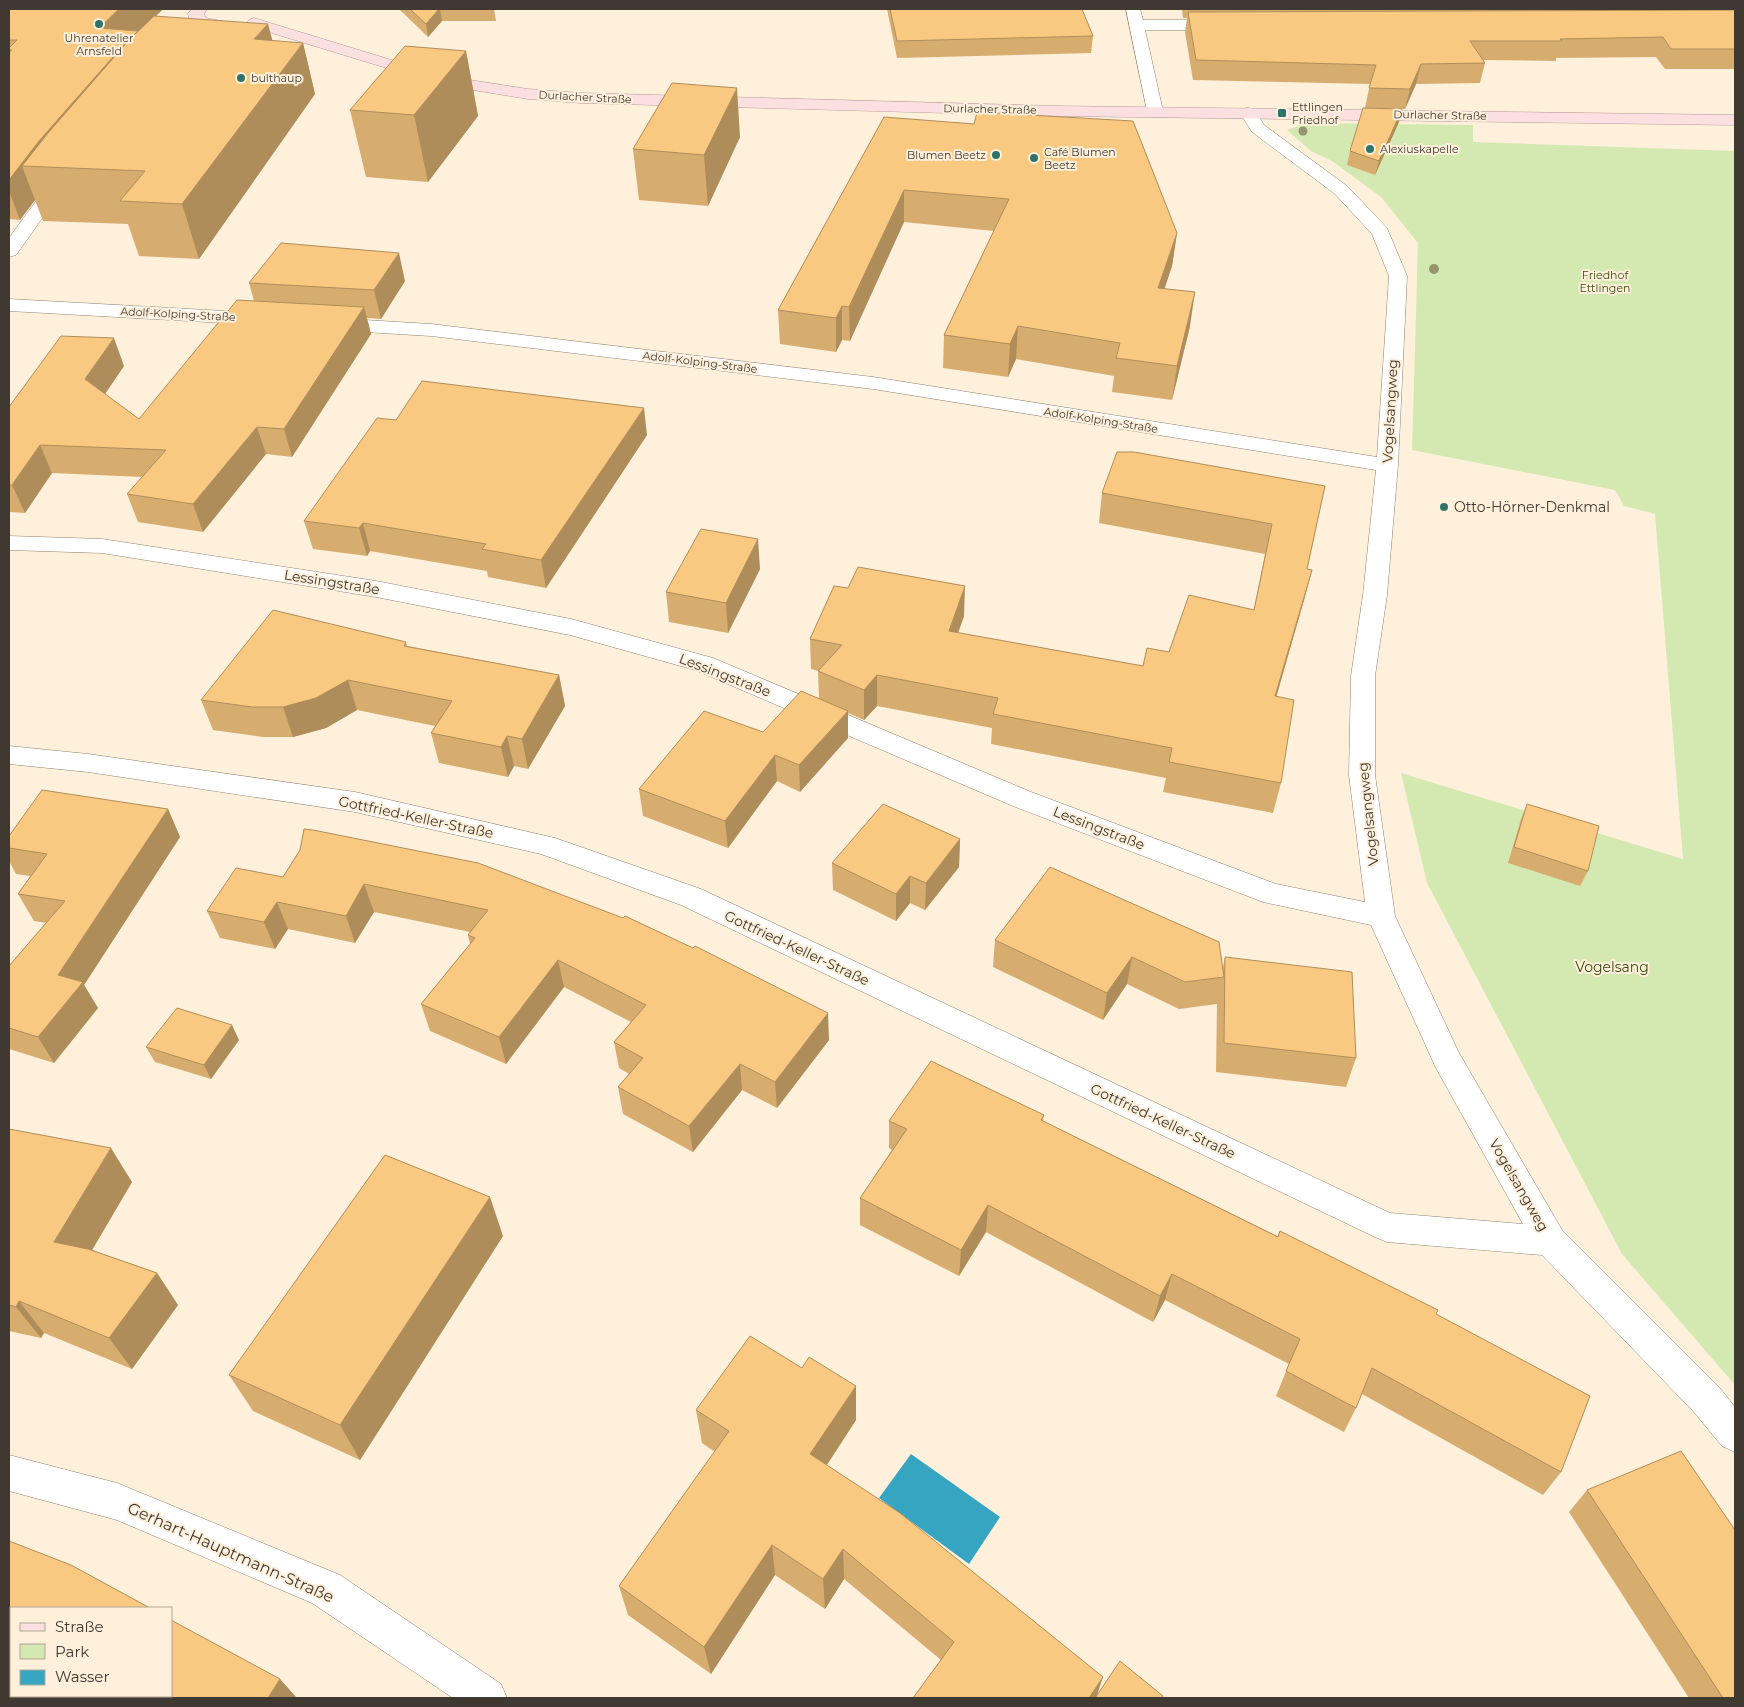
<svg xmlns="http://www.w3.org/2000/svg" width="1744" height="1707" font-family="Montserrat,sans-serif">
<rect width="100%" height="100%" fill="#fff0db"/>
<path fill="#d4e9b1" d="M1307,123L1473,125V142L1735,151V1385L1622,1254L1427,883L1401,773L1683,859L1655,514L1624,506L1615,490L1412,450L1418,243L1381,197L1332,161L1311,151L1287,130Z"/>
<path fill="#36a5c2" d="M911,1454L1000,1517L969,1564L879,1498Z"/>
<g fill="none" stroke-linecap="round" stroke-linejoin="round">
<g stroke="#8e816e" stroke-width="1">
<path id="minor" d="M1126,9H1140L1143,20H1223L1231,25L1223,30H1145L1163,111L1161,115H1149L1147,111Z
M1248,108L1254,109L1264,125L1347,186L1387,228L1407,276L1398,465L1387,595L1375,676V775L1395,916L1459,1053L1562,1230L1719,1387L1735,1407V1452L1722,1446L1693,1411L1542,1255L1387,1242L1375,1237L681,905L541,854L355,812L88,772L9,764V746L88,754L355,792L555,838L701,889L1390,1213L1523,1224L1436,1068L1371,925L1263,902L1013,806L695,670L570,635L376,597L102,553L9,550V536L102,539L376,581L571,619L713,658L1031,792L1276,884L1365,902L1349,775L1351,676L1363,595L1376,470L873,389L431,336L331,330L324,328L321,324L324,320L331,318L431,324L873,377L1377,457L1389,276L1372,234L1335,194L1252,132L1240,113L1242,109Z
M61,174L67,175L70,179L16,255L9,257V238L55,175Z
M9,299L261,313L268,315L271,319L268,323L261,325L9,311Z
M9,1455L117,1483L340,1575L501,1684L507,1698H453L312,1603L117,1520L9,1491Z"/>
</g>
<g stroke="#b69896" stroke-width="1">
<path id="major" d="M192,9H207L204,14L206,18L236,24L239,27L236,30C222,34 199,32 189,19L188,14Z
M254,18L444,76L528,89L581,93L1058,106L1735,115V125L1058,116L581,103L528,99L442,85L249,26L246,23L249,20Z"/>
</g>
<use href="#minor" fill="#fff" fill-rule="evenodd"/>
<use href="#major" fill="#fae0e1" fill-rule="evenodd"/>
</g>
<g fill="#92956d">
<circle cx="1303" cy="131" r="4.5"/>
<circle cx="1434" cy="269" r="5"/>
</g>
<path fill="#d7ad6f" d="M9,9H163L156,16L273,41L303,43L315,94L199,259L139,256L128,224L43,221L35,200L20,220L9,219Z
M399,9H494L496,21H442L428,37Z
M887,9H1082L1093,36L1091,53L897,58Z
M1182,9H1735V69H1665L1656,57L1556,58V61L1483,60L1485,63L1480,83L1416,84L1405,109L1365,108L1370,84L1193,80L1185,32L1187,18H1183Z
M466,51L478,116L428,182L366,177L350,110Z
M1402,109L1399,122L1375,175L1347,165L1350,151Z
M884,117L1177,233L1172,266L1164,289L1190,326L1172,400L1112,392L1114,376L1016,359L1008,377L943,368L944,335L994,231L904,222L850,341L842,340L836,352L780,344L778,310Z
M740,137L708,206L639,200L633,149Z
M405,281L381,319L367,318L371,334L292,457L266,454L203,532L138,522L127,494L143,477L52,473L25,513L9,512V407L124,366L105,394L139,419L254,301L249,283Z
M396,420L647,435L546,588L488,577L487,571L370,551L367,556L313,549L304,521Z
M1325,486L1307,569L1312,570L1304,600L1276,696L1281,783L1273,813L1163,792L1166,778L991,744L992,728L877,706L864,720L848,713V738L800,792L777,781L728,848L643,816L639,789L763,732L819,699L818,671L811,669L810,639L964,616L958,633L1143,666L1169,652L1254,610L1265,554L1099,523L1102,493Z
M760,569L728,633L669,622L666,592Z
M406,642L407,646L559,675L565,706L528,769L514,766L508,777L439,763L431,733L435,726L357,710L326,728L293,737H263L213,730L201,700Z
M1527,804L1588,871L1580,886L1508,863L1521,819Z
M168,809L180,837L84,985L98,1008L54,1063L9,1049V966L46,923L34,921L18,894L30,876L16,874L9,861V836Z
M304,829L829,1040L777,1108L742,1090L693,1152L623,1114L618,1087L629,1074L619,1068L614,1042L631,1022L564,987L506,1064L430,1031L421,1004L470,944L468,935L470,932L374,912L355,943L288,929L275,949L220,938L207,911L283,877L300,850Z
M960,839L959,867L925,910L910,903L896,921L833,890L832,863Z
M995,940L1223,967L1225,957L1356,1058L1346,1087L1216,1072L1217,1004L1179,1009L1127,984L1103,1020L993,967Z
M239,1040L211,1079L155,1062L146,1047Z
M1044,1115L1043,1121L1436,1314L1561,1472L1543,1495L1362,1394L1356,1408L1344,1432L1276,1396L1289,1364L1165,1300L1153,1322L986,1232L959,1276L860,1225V1198L892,1150L889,1148V1121Z
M9,1129L132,1182L92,1250L157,1273L178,1305L132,1369L44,1333L41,1338L9,1331Z
M503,1236L360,1460L253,1411L229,1375Z
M802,1368L856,1420L827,1465L1097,1696H1163L913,1698L941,1660L844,1579L825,1609L775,1575L711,1674L628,1615L619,1586L715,1452L702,1443L696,1410Z
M1587,1490L1735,1698H1689L1569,1512Z"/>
<path fill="#af8d5a" d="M119,9H163L138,33L22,166L35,200L20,220L9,191V180L99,28Z
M439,9H440L442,21L428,37L426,24Z
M268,24L281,72L303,43L315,94L199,259L182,204L254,39Z
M466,51L478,116L428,182L414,115Z
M1421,64L1416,84L1405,109L1410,89Z
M737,88L740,137L708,206L704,155Z
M1402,109L1399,122L1375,175L1379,161Z
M904,190V222L850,341L849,307Z
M1177,233L1172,266L1154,321L1158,288Z
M399,253L405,281L381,319L374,290Z
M1195,292L1190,326L1172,400L1177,366Z
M842,306V340L836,352V318Z
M364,307L371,334L292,457L284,429Z
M1018,326L1016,359L1008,377L1010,344Z
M114,338L124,366L96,407L85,379Z
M644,408L647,435L546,588L541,560Z
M257,427L266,454L203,532L193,504Z
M40,445L52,473L25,513L12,485Z
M363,523L370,551L367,556L359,528Z
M758,539L760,569L728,633L726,603Z
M1312,570L1304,600L1268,726L1275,696Z
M965,586L964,616L948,661L949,631Z
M559,675L565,706L528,769L522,739Z
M877,675V706L864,720V690Z
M348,680L357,710L326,728L293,737L283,707Z
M848,711V738L800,792L799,765Z
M507,736L514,766L508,777L501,747Z
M775,755L777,781L728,848L725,821Z
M168,809L180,837L84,985L98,1008L54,1063L38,1037L58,975Z
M960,839L959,867L925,910L926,883Z
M910,876V903L896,921V894Z
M364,884L374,912L355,943L346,916Z
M277,902L288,929L275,949L264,922Z
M1132,957L1127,984L1103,1020L1107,993Z
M558,960L564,987L506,1064L499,1037Z
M828,1013L829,1040L777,1108L775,1082Z
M232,1025L239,1040L211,1079L204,1065Z
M740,1064L742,1090L693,1152L689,1126Z
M111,1148L132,1182L78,1274L54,1242Z
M490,1197L503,1236L360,1460L340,1425Z
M988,1205L986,1232L959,1276L961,1250Z
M157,1273L178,1305L132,1369L109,1338Z
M1172,1274L1165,1300L1153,1322L1160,1296Z
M19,1301L44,1333L41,1338L16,1307Z
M856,1386V1420L813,1486L810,1454Z
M772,1545L775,1575L711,1674L704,1647Z
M843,1549L844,1579L825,1609L823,1579Z
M1103,1677L1096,1698H1089Z
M280,1679L297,1698H268Z"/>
<path fill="#fac981" stroke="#af8d5a" d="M9,9H119L99,28L138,31L120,49L39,141L9,180V53L12,50H9V48L17,40H9Z
M410,9H439L426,24Z
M890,9H1082L1093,36L897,41Z
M1735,10V49H1671L1663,37L1560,39L1562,41H1470L1485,63L1421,64L1410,89L1369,88L1376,65L1196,60L1188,12Z
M154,16L268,24L254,39L303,43L182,204L120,201L145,171L22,166L48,133L129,40Z
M405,46L466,51L414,115L350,110Z
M672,83L737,88L704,155L633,149Z
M1363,108L1402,109L1379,161L1350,151Z
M977,112L1133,121L1177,233L1158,288L1195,292L1177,366L1116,358L1120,343L1018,326L1010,344L944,335L1009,199L904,190L849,307L842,306L836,318L778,310L884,117L974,124Z
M281,243L399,253L374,290L249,283Z
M237,300L364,307L284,429L257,427L193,504L127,494L166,450L40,445L12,485H9V407L61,336L114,338L85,379L139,419Z
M422,381L644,408L541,560L482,549L486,544L363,523L359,528L304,521L377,418L396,420Z
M1117,452H1134L1325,486L1307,569L1312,570L1275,696L1294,700L1281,783L1169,762L1172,748L993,714L998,698L877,675L864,690L818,671L842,645L810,639L834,586L848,588L858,567L965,586L949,631L1143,666L1147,648L1169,652L1189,595L1254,610L1272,524L1102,493Z
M701,529L758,539L726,603L666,592Z
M273,610L406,642L404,646L559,675L522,739L507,736L501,747L431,733L452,701L348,680L316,698L283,707H252L201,700Z
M801,691L848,711L799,765L775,755L725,821L639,789L704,711L763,732Z
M42,790L168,809L58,975L83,982L38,1037L9,1028V966L65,901L18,894L47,854L9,848V836Z
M883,804L960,839L926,883L910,876L896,894L832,863Z
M1527,804L1599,826L1588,871L1514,847Z
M304,829L313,830L478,863L623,918L625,916L693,948L695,946L828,1013L775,1082L740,1064L689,1126L618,1087L643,1058L614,1042L646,1005L558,960L499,1037L421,1004L475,938L468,935L488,910L364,884L346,916L277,902L264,922L207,911L236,868L283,877L300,850Z
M1050,867L1219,942L1224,977L1185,982L1132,957L1107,993L995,940Z
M1225,957L1352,972L1356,1058L1224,1043Z
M177,1008L232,1025L204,1065L146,1047Z
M931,1061L1044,1115L1041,1120L1278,1237L1280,1231L1438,1310L1436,1314L1590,1396L1561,1472L1372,1368L1356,1408L1286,1371L1300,1339L1172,1274L1160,1296L988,1205L961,1250L860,1198L907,1129L889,1121Z
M9,1129L111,1148L54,1242L88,1249L157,1273L109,1338L19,1301L16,1307L9,1305Z
M385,1155L490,1197L340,1425L229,1375Z
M750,1336L802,1368L809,1357L856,1386L810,1454L900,1513L1103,1677L1089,1698H913L954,1642L843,1549L823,1579L772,1545L704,1647L619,1586L729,1431L696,1410Z
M1681,1451L1735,1530V1698H1723L1587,1490Z
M9,1541L71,1565L150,1608H11V1696H171V1620L280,1679L268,1698H9Z
M1120,1661L1163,1696L1162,1698H1095Z"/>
<g fill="#2f7468" stroke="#fff0db" stroke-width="2">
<circle cx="99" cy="24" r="5"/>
<circle cx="241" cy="78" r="5"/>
<rect x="1277" y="108" width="10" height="10" rx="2.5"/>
<circle cx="1370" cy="149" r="5"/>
<circle cx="996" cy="155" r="5"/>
<circle cx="1034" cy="158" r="5"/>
<circle cx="1444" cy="507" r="5"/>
</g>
<g text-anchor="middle" stroke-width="4" stroke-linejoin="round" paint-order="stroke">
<g font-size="11" fill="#3f3931" stroke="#fff0db" text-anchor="start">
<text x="99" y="42" text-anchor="middle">Uhrenatelier<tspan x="99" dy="13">Arnsfeld</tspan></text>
<text x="251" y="82">bulthaup</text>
<text x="1292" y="111">Ettlingen<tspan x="1292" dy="13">Friedhof</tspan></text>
<text x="1380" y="153">Alexiuskapelle</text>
<text x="1044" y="156">Café Blumen<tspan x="1044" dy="13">Beetz</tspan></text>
<text x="986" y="159" text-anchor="end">Blumen Beetz</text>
</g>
<g font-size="11" fill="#3f3931" stroke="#fff0db">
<text transform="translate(585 97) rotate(3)" y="4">Durlacher Straße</text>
<text transform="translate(990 109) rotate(1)" y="4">Durlacher Straße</text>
<text transform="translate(1440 115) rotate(1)" y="4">Durlacher Straße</text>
<text transform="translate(178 314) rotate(3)" y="4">Adolf-Kolping-Straße</text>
<text transform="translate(700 362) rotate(7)" y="4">Adolf-Kolping-Straße</text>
<text transform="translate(1101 420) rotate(9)" y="4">Adolf-Kolping-Straße</text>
</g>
<g font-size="11" fill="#394a13" stroke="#fff0db">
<text x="1605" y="279">Friedhof<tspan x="1605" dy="13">Ettlingen</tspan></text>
</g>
<g font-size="14" fill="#3f3931" stroke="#fff0db">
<text transform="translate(1390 411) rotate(-87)" y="5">Vogelsangweg</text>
<text transform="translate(332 582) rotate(9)" y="5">Lessingstraße</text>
<text transform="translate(725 675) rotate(21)" y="5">Lessingstraße</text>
<text transform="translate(1368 814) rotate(-96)" y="5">Vogelsangweg</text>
<text transform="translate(416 817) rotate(12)" y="5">Gottfried-Keller-Straße</text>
<text transform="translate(1099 828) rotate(21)" y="5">Lessingstraße</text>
<text transform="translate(797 948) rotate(25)" y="5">Gottfried-Keller-Straße</text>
<text transform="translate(1163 1121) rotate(25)" y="5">Gottfried-Keller-Straße</text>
<text transform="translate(1519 1185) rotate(60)" y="5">Vogelsangweg</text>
</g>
<g font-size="14" fill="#3f3931" stroke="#fff0db" text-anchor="start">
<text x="1454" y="512">Otto-Hörner-Denkmal</text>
</g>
<g font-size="14" fill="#394a13" stroke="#fff0db">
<text x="1612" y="972">Vogelsang</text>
</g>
<g font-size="16" fill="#3f3931" stroke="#fff0db">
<text transform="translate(231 1552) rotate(24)" y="6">Gerhart-Hauptmann-Straße</text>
</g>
</g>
<rect width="1744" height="1707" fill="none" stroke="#3f3931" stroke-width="20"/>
<rect x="10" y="1607" width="162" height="90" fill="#fff0db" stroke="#b2a797"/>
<rect x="20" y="1623" width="25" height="8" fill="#fae0e1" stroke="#b2a797"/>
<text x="55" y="1632" font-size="15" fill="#3f3931">Straße</text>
<rect x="20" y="1644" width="25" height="15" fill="#d4e9b1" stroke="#b2a797"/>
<text x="55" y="1657" font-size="15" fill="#3f3931">Park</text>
<rect x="20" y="1670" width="25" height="15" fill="#36a5c2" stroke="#b2a797"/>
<text x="55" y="1682" font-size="15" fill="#3f3931">Wasser</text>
</svg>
